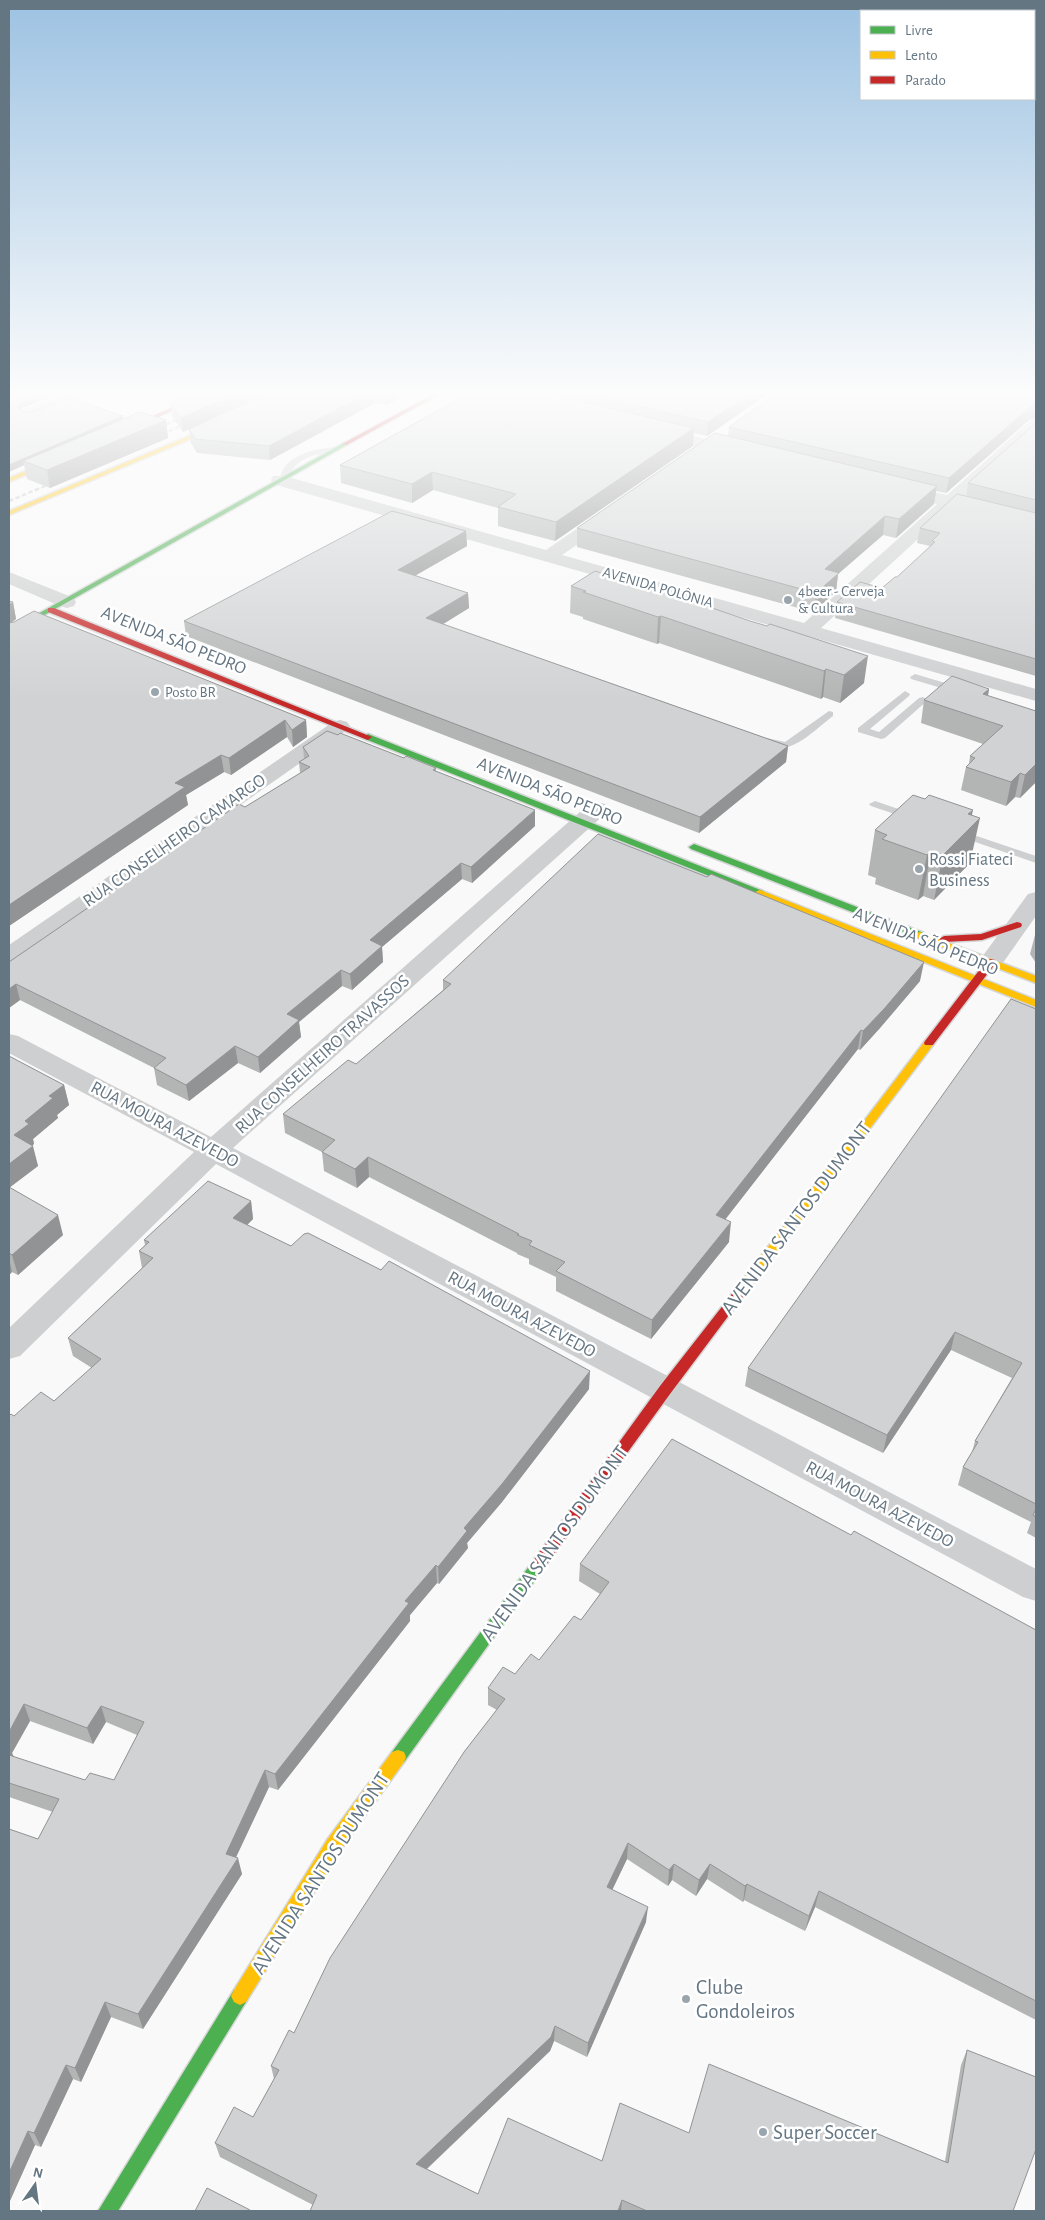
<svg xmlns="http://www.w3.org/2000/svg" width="1045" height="2220" font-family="'Alegreya Sans',sans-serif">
<rect width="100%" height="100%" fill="#f9f9f9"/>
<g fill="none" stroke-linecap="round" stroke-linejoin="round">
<g stroke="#d5d6d7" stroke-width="3">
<path id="fast" d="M345,442L348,444L347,445L9,635V630Z
M368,734L763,891L765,893L763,895H757L365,739L364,737Z
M694,844L924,933L925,935L920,938L916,937L691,849L689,847Z
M538,1559L543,1561L545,1565L543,1569L404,1762L398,1764L392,1762L390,1757L392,1752L533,1561Z
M240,1987L246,1990L249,1996L246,2002L118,2211H98L234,1990Z"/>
</g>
<g stroke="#d5d6d7" stroke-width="3">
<path id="slow" d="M283,391H290L186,441L9,515V511L182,439Z
M61,456L64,458L63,459L9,482V478Z
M760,890L1036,1000V1007L757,895L755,893L757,891Z
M920,932L1036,976V983L916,937L915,935L916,933Z
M929,1040L934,1043L933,1045L750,1287H742L740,1284L742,1281L925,1041Z
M398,1750L404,1752L406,1757L404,1762L339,1852L246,2002L240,2005L234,2002L231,1996L234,1990L327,1840L392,1752Z"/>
</g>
<g stroke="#d5d6d7" stroke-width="3">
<path id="jam" d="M208,391H216L123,433L118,432Z
M439,391H446L347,445L342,444Z
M48,608H54L372,737L368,740L365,739L48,612Z
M1017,922L1021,923L1022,925L1021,927L982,940L944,942L939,939L944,936L981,934Z
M991,959L995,960L996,962L995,964L933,1045H925L924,1043L925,1041L987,960Z
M746,1279L750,1281L752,1284L750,1287L670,1394L543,1569L538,1571L533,1569L531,1565L533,1561L660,1386L742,1281Z"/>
</g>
<path fill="#cecfd0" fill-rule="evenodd" d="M336,447L340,449L339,451C315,455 298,455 287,479L280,477C286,454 315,449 336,447Z
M915,674L952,685L953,687L948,690L911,679L910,677Z
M905,691L910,694L909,696L870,729L879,732L919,698L923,697L928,700L885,738L881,739L858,732V728Z
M829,711L833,712V716C814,730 785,763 762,741L767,738L785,742Z
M875,801L916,815L918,817L912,820L871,806L869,804Z
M959,830L1036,856V863L955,835L953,833L955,831Z"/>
<path fill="#cecfd0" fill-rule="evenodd" d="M74,391H95L92,394L33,416H23L20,413L23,410Z
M1036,419V432L962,499L1036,517V527L953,507L821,628L1036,689V701L273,484L271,480L273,476H285L546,550L601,512H613L616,516L613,520L562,555L804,623L937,504L892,493L890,489L892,485L898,484L947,495L1030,421Z
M657,427L743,448L745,451L743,454L737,456L651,435L649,432L651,429Z
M9,572L74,598L76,602L74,606L67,608L60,606L9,584Z
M340,720L347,722L350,726L347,730L18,961L9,963V945L333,722Z
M597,802L605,804L608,809L605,814L233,1148L1036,1569V1601L1023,1597L216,1164L20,1356L9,1359V1328L194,1152L9,1053V1034L18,1036L211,1137L589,804Z
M1036,892V916L1000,967L991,970L982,967L979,962L982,957L1028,894Z"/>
<use href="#fast" fill="#4caf50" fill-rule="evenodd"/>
<use href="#slow" fill="#ffc107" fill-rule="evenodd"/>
<use href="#jam" fill="#c62828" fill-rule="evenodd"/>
<path stroke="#c3c5c6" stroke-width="2.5" stroke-dasharray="4.5 2.5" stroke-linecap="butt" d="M153,430L187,415
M156,437L192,421
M9,501L57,481"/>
</g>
<path fill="#b3b5b5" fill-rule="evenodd" d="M9,391H51H49L51,397L22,408L20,410L22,412L123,416V419L166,420L168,438L50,488L27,479L24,465L9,472Z
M272,391L183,432L172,416L170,403Z
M273,391H414L386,405L375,403L270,460L197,453L191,443L189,429Z
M473,391H772L707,436L693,433V446L555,541L498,526V508L433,490L412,503L341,483L340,465Z
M1029,420L946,493L936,491L934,504L896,538L883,535L838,574L836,592L813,612L577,547V528L728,437L729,427Z
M1036,423V676L835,618L837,602L882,588L897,577L930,546L917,543L920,528L966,497L968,483Z
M466,531L467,546L415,575L468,593L469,608L443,624L788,746L786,762L699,833L186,636L184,621Z
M595,571L864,683L840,703L823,697L821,699L659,643L657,644L583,619V617L570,613L571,586Z
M9,601L13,602L16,619L11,623L306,720L307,737L293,747L287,737L231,775L224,772L186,795L188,805L9,926Z
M989,689L988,696L1036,711V782L1020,798L1015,797L1006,806L961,790L966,767L969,764L970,756L983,744L921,723L924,700Z
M338,735L404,758L436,768V771L535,826L472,883L462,879L382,947L383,962L352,990L342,986L299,1022L301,1037L260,1073L238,1063L189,1101L157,1085L154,1068L20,1000L9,1008V962L245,807L300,773L299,762L304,759L303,747Z
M972,815L970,863L934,900L923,896L918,900L875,884L876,878L868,875L875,830Z
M1036,931V963L1030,954Z
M443,980L920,981L880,1028L860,1050L858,1049L725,1219L729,1242L651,1339L556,1291V1277L529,1264V1259L517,1254V1253L369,1177L357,1188L324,1171L322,1152L285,1133L283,1114L356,1064L443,990Z
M1036,1009V1538L1027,1533L1031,1522L958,1485L963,1467L972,1452L975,1441L1012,1378L951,1350L883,1453L745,1386L748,1368Z
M9,1056L64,1085L69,1105L57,1115L58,1118L33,1139L34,1144L32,1145L38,1166L10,1187L63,1235L18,1275L12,1272L9,1275Z
M251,1201L253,1219L247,1225L589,1389L502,1502L467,1543L468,1548L439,1584L437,1583L410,1615V1621L278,1790L269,1787L236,1857L242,1874L143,2029L111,2017L81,2082L73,2079L41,2147L35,2145L9,2203V1829L38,1839L53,1812L9,1797V1416H14L54,1401L92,1368L73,1356L68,1338L142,1268L139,1251L145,1245L144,1240ZM30,1721L93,1744L106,1722L137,1735L114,1780H85L14,1757L12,1753Z
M851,1535L1036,1630V2020L815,1907L805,1931L744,1900L743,1902L707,1879L696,1896L672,1880L668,1886L627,1859L612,1890L646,1922L587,2057L554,2041L550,2051L427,2169L478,2194L602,2161L689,2133L945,2161L961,2065L967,2050L1013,2211H310L313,2205L220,2157L215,2143L253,2117L274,2079L271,2066L294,2033L497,1710L488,1705V1688L515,1674L539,1660L581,1620L600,1594L579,1581L580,1564Z"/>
<path fill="#929394" d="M241,391H272L183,432L181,418Z
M371,391H375V403L270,460L269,446Z
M386,391H414L386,405L385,392Z
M754,391H772L707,436L708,422Z
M50,392L51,397L22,408L18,413L17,407L21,402Z
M1036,405V418L1029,420L946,493L949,478L1031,406Z
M123,416V422L23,461L24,465L9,472V465Z
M166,420L168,438L50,488L47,470Z
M694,428L693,446L555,541L556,522Z
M432,472L433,490L412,503V484Z
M937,486L934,504L896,538L899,519Z
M885,516L883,535L838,574L836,592L813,612L816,593L825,569Z
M466,531L467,546L399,585L398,570Z
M468,593L469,608L427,634L426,618Z
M13,602L16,619L9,624V605Z
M661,616L659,643L657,644L658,617Z
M868,656L864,683L840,703L844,675Z
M826,669L823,697L821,699L824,671Z
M989,689L985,711L983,694Z
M285,720L287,737L231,775L229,758Z
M306,720L307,737L293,747L292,730Z
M788,746L786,762L699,833L700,817Z
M221,755L224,772L186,795L188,805L9,926V905L175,783Z
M1036,764V782L1020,798L1025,775Z
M1020,773L1015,797L1006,806L1011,782Z
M535,810V826L472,883L471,867Z
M973,810L969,829L980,818L970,863L934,900L943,855L968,814Z
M931,851L923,896L918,900L927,855Z
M461,863L462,879L382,947L383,962L352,990L350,974L370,940Z
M924,962L920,981L880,1028L860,1050L863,1031Z
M341,970L342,986L299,1022L301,1037L260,1073L258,1057L287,1014Z
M16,984L20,1000L9,1008V989Z
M861,1030L858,1049L714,1234L716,1215Z
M235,1046L238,1063L189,1101L186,1085Z
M64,1085L69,1105L57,1115L58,1118L33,1139L34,1144L19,1156L14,1135L25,1121L49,1096Z
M33,1146L38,1166L9,1188V1164Z
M368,1157L369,1177L357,1188L355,1169Z
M251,1201L253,1219L236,1236L233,1218Z
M58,1215L63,1235L18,1275L12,1255Z
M731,1222L729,1242L651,1339L652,1320Z
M9,1258L12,1272L9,1275Z
M955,1332L951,1350L883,1453L887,1435Z
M590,1371L589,1389L502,1502L467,1543L468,1548L439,1584L438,1567L464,1528Z
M436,1565L437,1583L410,1615V1621L278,1790L275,1774L405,1601Z
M24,1704L30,1721L12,1753L18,1767L9,1760V1732Z
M101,1706L106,1722L93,1744L87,1728Z
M265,1770L269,1787L230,1870L226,1854Z
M628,1843L627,1859L606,1903L607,1887Z
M238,1858L242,1874L143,2029L138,2014Z
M674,1864L672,1880L668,1886L669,1870Z
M710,1864L707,1879L696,1896L699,1880Z
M747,1884L744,1900L743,1902L745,1886Z
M819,1891L815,1907L805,1931L809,1916Z
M648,1907L646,1922L587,2057L588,2043Z
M105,2002L111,2017L81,2082L75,2068Z
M555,2026L554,2041L550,2051L418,2177L416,2164Z
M66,2065L73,2079L41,2147L34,2133Z
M28,2131L35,2145L9,2203V2173Z
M622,2200L621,2211H618Z"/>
<path fill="#d0d2d3" stroke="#929394" d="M9,391H48L50,392L21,402L17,407L22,412H32L69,398L123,416L9,465Z
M196,391H241L181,418L170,403Z
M273,391H371L269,446L195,439L189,429Z
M473,391H537L694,428L556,522L498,507L516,494L432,472L412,484L340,465Z
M572,391H754L708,422Z
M780,391H1036V405L1031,406L949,478L729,427Z
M140,412L166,420L47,470L23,461Z
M1036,423V500L968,483Z
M715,433L937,486L899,519L885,516L868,531L825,569L839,573L816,593L577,528Z
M957,494L1036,513V659L837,602L860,582L882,588L895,577H897L935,542L932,541L940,533L920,528Z
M392,511L466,531L398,570L468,593L426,618L788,746L700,817L184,621Z
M595,571L610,576L613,574L750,621L767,626L770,624L868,656L844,675L826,669L824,671L661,616L658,617L583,592L586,591L571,586Z
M9,601L13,602L9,605Z
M34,611L306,720L292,730L285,720L229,758L221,755L175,783L185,787L9,905V623L14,622Z
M952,676L989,689L983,694L1036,711V764L1025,775L1020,773L1011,782L966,767L975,758L970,756L1003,726L924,700Z
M327,731L338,735L340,733L404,758L406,756L436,768L433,770L535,810L471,867L461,863L370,940L382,946L350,974L341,970L287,1014L299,1020L258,1057L235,1046L186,1085L154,1068L166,1058L16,984L9,989V962L239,804L245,807L310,767L299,762L309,756L303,747Z
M913,795L925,799L929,795L973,810L968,814L980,818L943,855L931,851L927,855L882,839L887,835L875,830Z
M598,834L707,877L711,874L924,962L884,1009L863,1031L861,1030L716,1215L731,1222L652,1320L556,1271L565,1262L529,1245L532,1241L517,1235L519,1234L368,1157L355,1169L322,1152L335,1140L283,1114L348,1060L356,1064L451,984L443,980Z
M1011,999L1036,1009V1504L963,1467L978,1442L975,1441L1022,1363L955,1332L887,1435L748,1368Z
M9,1056L64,1085L49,1096L53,1098L25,1121L29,1124L14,1135L33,1146L9,1164Z
M208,1181L251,1201L233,1218L291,1246L304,1234L308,1233L381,1270L389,1261L590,1371L502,1484L464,1528L467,1531L438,1567L436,1565L405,1601L409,1603L275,1774L265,1770L226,1854L238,1858L138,2014L105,2002L75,2068L66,2065L34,2133L28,2131L9,2173V1829L38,1839L59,1799L9,1783V1755L85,1780L90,1773L114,1780L144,1722L101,1706L87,1728L24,1704L9,1732V1416L11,1414L14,1416L41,1392L54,1401L101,1359L68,1338L153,1258L139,1251L149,1242L144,1240Z
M9,1187L58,1215L12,1255L9,1253Z
M672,1439L851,1535L854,1531L1036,1630V2001L819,1891L809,1916L747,1884L745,1886L710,1864L699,1880L674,1864L669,1870L628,1843L607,1887L648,1907L588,2043L555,2026L551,2037L416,2164L478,2194L508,2118L602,2161L620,2103L689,2133L709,2064L948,2163L967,2050L1036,2077V2149L1013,2211H647L622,2200L618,2211H310L317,2195L215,2143L234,2107L253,2117L279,2070L271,2066L289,2030L294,2033L330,1958L464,1752L505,1699L488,1688L503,1667L515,1674L531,1654L539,1660L574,1616L581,1620L609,1582L580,1564Z
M1036,1509V1517L1033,1515Z
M207,2188L250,2210L249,2211H195Z"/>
<linearGradient id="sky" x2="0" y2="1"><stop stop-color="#9dc2e2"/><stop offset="0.56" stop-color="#fcfcfc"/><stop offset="1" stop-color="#fcfcfc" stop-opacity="0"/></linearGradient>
<rect width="1045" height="702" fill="url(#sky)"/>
<g fill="#99a4ac" stroke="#fff" stroke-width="2">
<circle cx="788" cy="600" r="5"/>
<circle cx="155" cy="692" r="5"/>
<circle cx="919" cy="869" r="5"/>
<circle cx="686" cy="1999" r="5"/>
<circle cx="763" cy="2132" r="5"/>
</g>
<g text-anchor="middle" stroke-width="5" stroke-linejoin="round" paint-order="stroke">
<g font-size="15" fill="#657683" stroke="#fff">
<text transform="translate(658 587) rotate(16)" y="5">AVENIDA POLÔNIA</text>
</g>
<g font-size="15" fill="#657683" stroke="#fff" text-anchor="start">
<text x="798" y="596">4beer - Cerveja<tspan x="798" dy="17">&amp; Cultura</tspan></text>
<text x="165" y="697">Posto BR</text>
</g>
<g font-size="18" fill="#657683" stroke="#fff">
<text transform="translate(174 640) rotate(22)" y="6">AVENIDA SÃO PEDRO</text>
<text transform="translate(550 791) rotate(22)" y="6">AVENIDA SÃO PEDRO</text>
<text transform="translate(174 840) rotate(-35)" y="6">RUA CONSELHEIRO CAMARGO</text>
<text transform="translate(926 941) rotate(22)" y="6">AVENIDA SÃO PEDRO</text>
<text transform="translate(322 1054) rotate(-42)" y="6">RUA CONSELHEIRO TRAVASSOS</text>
<text transform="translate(165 1124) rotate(28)" y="6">RUA MOURA AZEVEDO</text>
<text transform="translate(522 1314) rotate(28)" y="6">RUA MOURA AZEVEDO</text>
<text transform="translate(880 1504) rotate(28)" y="6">RUA MOURA AZEVEDO</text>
</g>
<g font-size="18" fill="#657683" stroke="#fff" text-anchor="start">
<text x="929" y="865">Rossi Fiateci<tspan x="929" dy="21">Business</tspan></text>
</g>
<g font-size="21" fill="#657683" stroke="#fff">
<text transform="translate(796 1218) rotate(-53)" y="7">AVENIDA SANTOS DUMONT</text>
<text transform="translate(554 1543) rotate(-54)" y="7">AVENIDA SANTOS DUMONT</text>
<text transform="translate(320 1873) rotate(-57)" y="7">AVENIDA SANTOS DUMONT</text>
</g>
<g font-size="21" fill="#657683" stroke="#fff" text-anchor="start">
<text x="696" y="1994">Clube<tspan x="696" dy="24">Gondoleiros</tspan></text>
<text x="773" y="2139">Super Soccer</text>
</g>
</g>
<rect width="1045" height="2220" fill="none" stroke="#657683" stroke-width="20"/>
<rect x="860" y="10" width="175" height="90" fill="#ffffff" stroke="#c1c8cd"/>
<rect x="870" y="26" width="25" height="8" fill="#4caf50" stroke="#c1c8cd"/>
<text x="905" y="35" font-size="15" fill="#657683">Livre</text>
<rect x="870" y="51" width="25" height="8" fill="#ffc107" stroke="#c1c8cd"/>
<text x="905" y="60" font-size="15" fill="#657683">Lento</text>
<rect x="870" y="76" width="25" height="8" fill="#c62828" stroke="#c1c8cd"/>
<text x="905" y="85" font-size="15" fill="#657683">Parado</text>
<g transform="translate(35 2185) rotate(14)" stroke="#ffffff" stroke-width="4" paint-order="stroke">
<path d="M0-4L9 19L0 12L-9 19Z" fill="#657683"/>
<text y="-8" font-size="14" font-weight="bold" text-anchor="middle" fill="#657683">N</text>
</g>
</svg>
